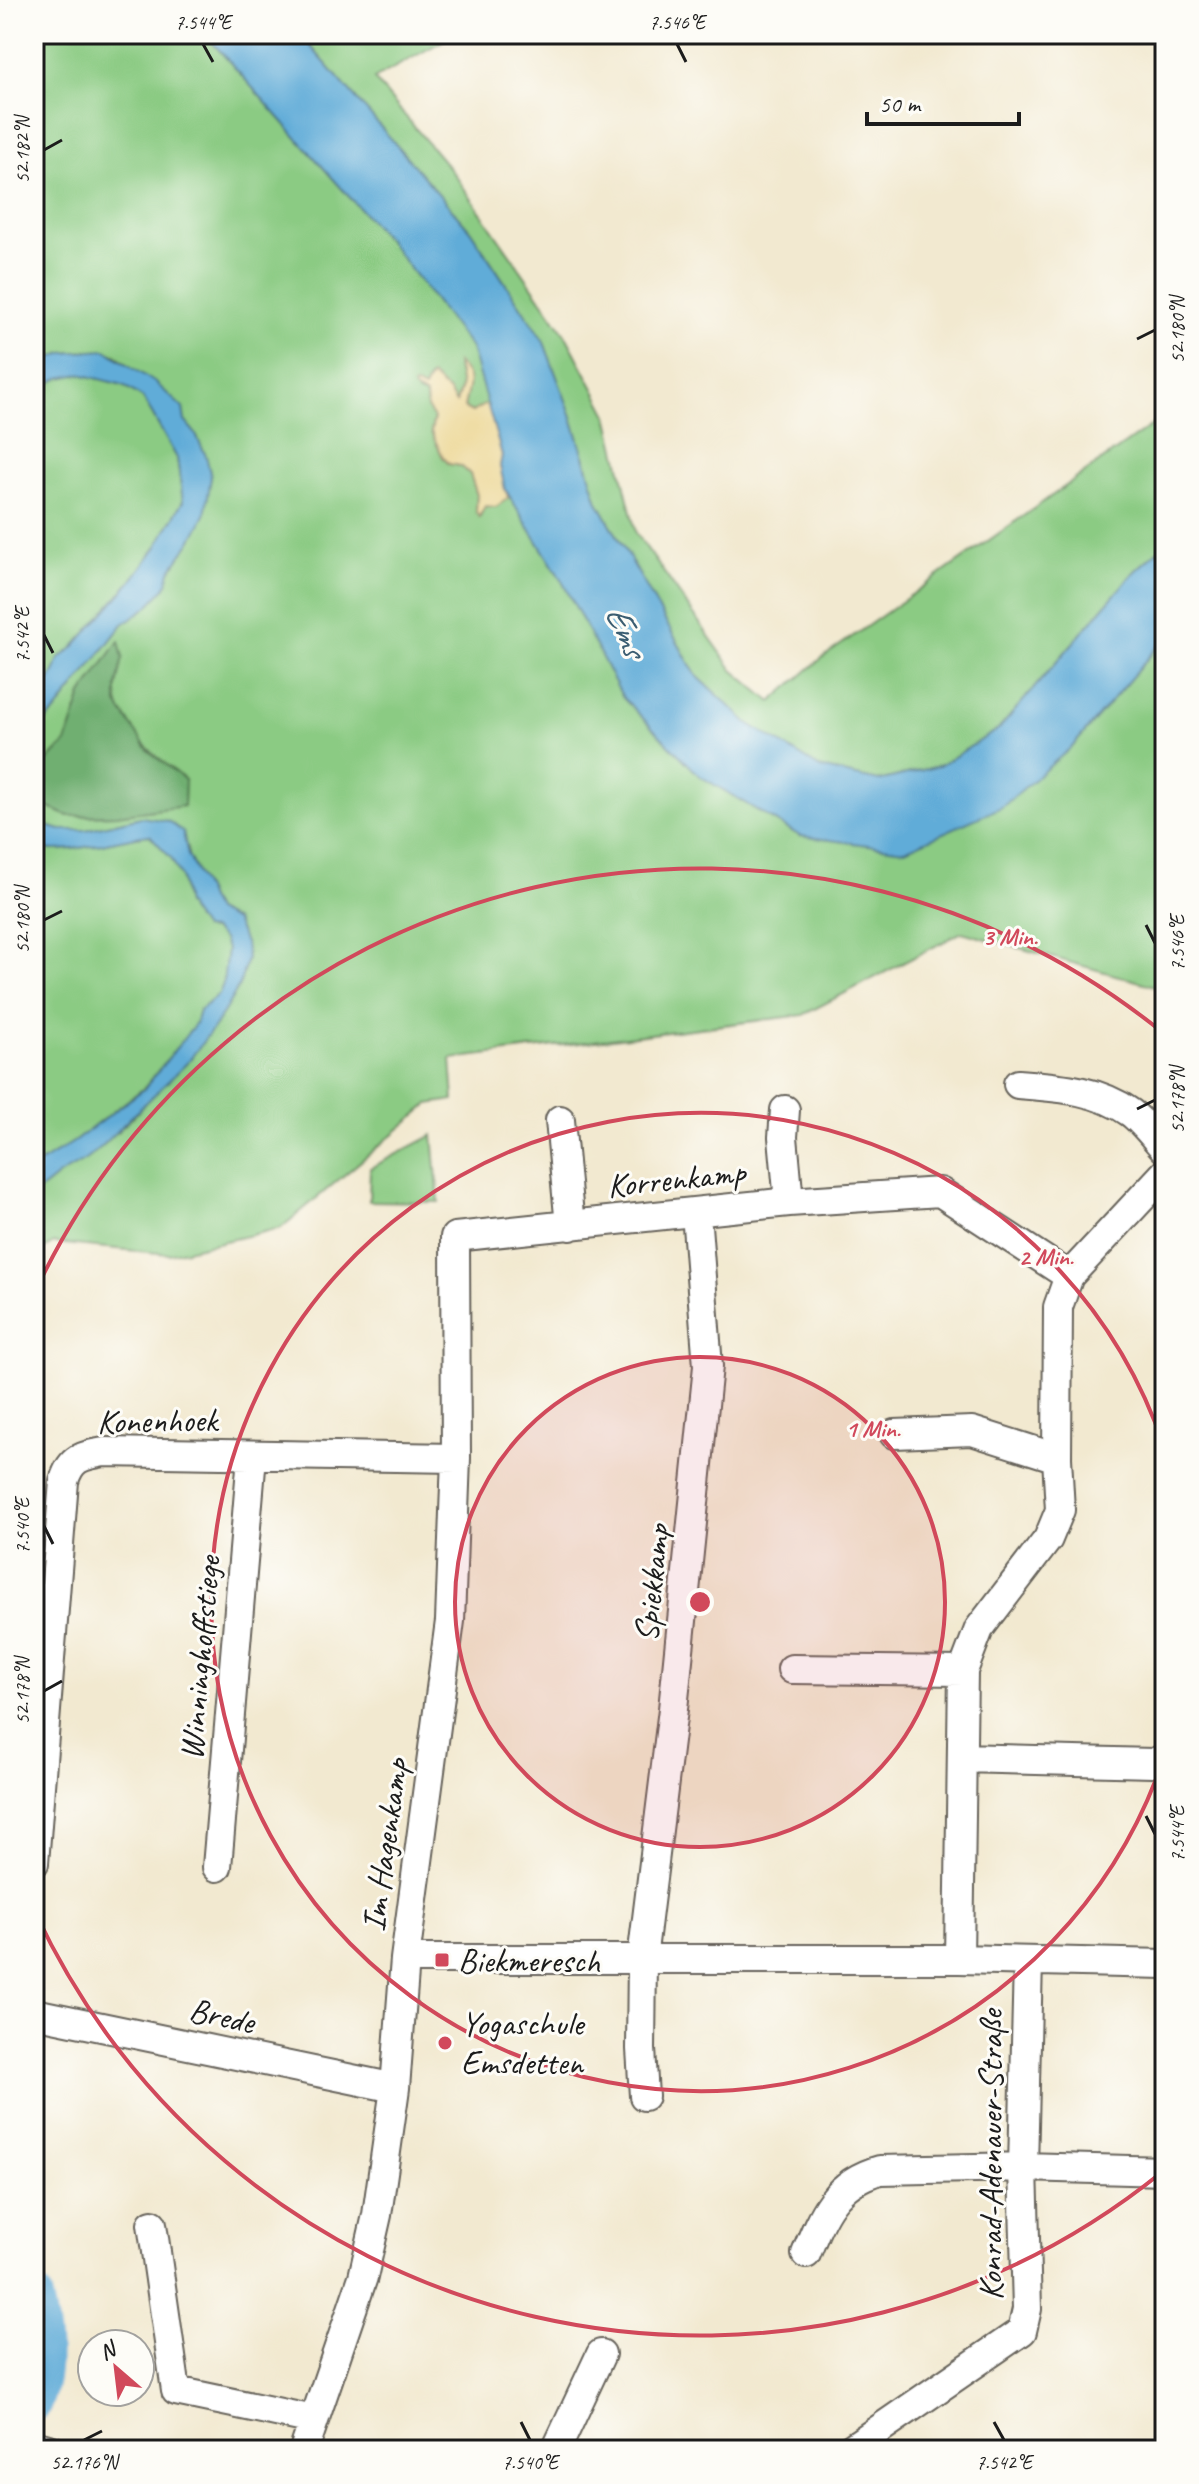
<svg xmlns="http://www.w3.org/2000/svg" width="1199" height="2484" font-family="Caveat,sans-serif">
<rect width="100%" height="100%" fill="#fdfcf7"/>
<filter id="ink" filterUnits="userSpaceOnUse"><feTurbulence type="fractalNoise" baseFrequency=".0125" numOctaves="2"/><feDisplacementMap in="SourceGraphic" scale="16" xChannelSelector="R" yChannelSelector="G"/><feConvolveMatrix kernelMatrix="1 2 1 2 8 2 1 2 1" color-interpolation-filters="sRGB"/></filter>
<filter id="wash" filterUnits="userSpaceOnUse"><feTurbulence type="fractalNoise" baseFrequency=".006" numOctaves="4" result="noise"/><feDisplacementMap in="SourceGraphic" scale="32" xChannelSelector="R" yChannelSelector="G"/><feGaussianBlur stdDeviation="1.8" result="paint"/><feColorMatrix in="noise" values="0 0 0 0 0 0 0 0 0 0 0 0 0 0 0 0 0 1.4 0 .05"/><feComposite in="paint" operator="in"/></filter>
<g filter="url(#wash)">
<rect width="100%" height="100%" fill="#f2e9d0"/>
<path fill="#8bcb83" stroke="#547450" stroke-width="2" d="M34,34H205L391,244L471,348L489,406H484L472,412L464,408L468,385L457,366L461,387L456,404L448,391L429,378L424,389L418,393L426,396L427,408L434,418L431,432L443,457L449,464L461,466L470,474L477,495L476,512L480,516L485,506L505,489L561,579L623,698L700,776L800,836L1073,746L1165,638V989L962,932L803,1015L451,1059L454,1100L429,1104L281,1228L169,1254L54,1243L34,1255V1195L59,1175L90,1157L133,1117L217,1023L239,986L247,959L245,943L235,921L215,911L188,855V847L141,817L86,830H60L34,822V801L68,816L117,815L185,780C160,760 118,727 117,692C116,670 125,666 119,642L82,695L66,743L34,773V738L40,726L55,712L123,624L147,607L166,587L170,571L193,538L211,477L206,456L195,433L129,365L115,354L91,351L63,353L34,365Z
M300,34H455L374,79L455,175L565,334L608,415L636,533L733,670L771,702L822,658L1165,416V544L1135,571L999,729L939,766L878,781L820,768L748,723L696,675L598,502L571,414L543,340L470,230Z
M80,374L123,385L143,398L177,458L183,501L156,548L130,583L73,648L59,659L54,673L34,703V410L37,408C38,404 36,399 38,395C42,379 67,377 80,374Z
M150,835L171,858L181,877L186,904L203,929L213,930L223,939L227,949L223,984L219,994L199,1011L196,1024L145,1087L75,1141L34,1167V846C57,859 122,837 150,835Z
M433,1135L439,1202L369,1201L370,1168Z"/>
<path fill="#70af71" stroke="#466646" stroke-width="2" d="M119,641L123,658L117,686V704L148,750L185,780L184,806L117,815L68,816L34,801V773L66,743L82,695Z"/>
<path fill="#eeda9e" stroke="#857b5d" stroke-width="2" d="M457,363C476,380 467,386 464,408L472,412L484,405L489,406L502,456L500,466L508,498L496,507L485,506L479,517L476,512L477,495L470,474L461,466L449,464L443,457L431,432L434,418L427,408L426,396L414,389L413,386L416,385L424,389L431,376L448,391L456,403L461,387Z"/>
<path fill="#60acd8" stroke="#3e647a" stroke-width="2" d="M205,34H300L470,230L543,340L571,414L598,502L696,675L748,723L820,768L879,781L939,766L999,729L1135,571L1165,544V638L1073,746L1002,807L905,850L800,836L700,776L623,698L561,579L505,489L500,466L502,455L471,348L391,244Z
M106,350L157,384L183,408L185,421L195,433L206,456L211,477L205,515L193,538L170,571L166,587L147,607L123,624L55,712L40,726L34,738V703L54,673L59,659L73,648L130,583L156,548L183,501L177,458L143,398L123,385L80,374L60,378L45,385L38,394L37,409L34,410V365L63,353Z
M141,817L168,821L183,832L188,855L215,911L235,921L245,943L247,959L239,986L217,1023L187,1063L90,1157L59,1175L34,1195V1167L75,1141L145,1088L195,1024L199,1011L219,994L223,984L227,949L223,939L213,930L203,929L186,904L181,877L171,858L150,835C122,837 58,859 34,846V822L60,830H86Z"/>
<g fill="none" stroke-linecap="round" stroke-linejoin="round">
<path stroke="#60acd8" stroke-width="36" d="M34,2296C43,2332 48,2368 34,2403"/>
</g>
</g>
<g filter="url(#ink)">
<g fill="none" stroke-linecap="round" stroke-linejoin="round">
<g stroke="#67645b" stroke-width="32">
<path id="minor" d="M1018,1084C1057,1087 1098,1089 1131,1113C1143,1122 1154,1137 1165,1149
M785,1110L783,1137L789,1202
M560,1120L570,1226
M894,1434L972,1431L1057,1458
M792,1669L963,1671
M962,1758L1153,1763L1165,1758
M34,1863L64,1481C71,1458 81,1456 104,1452L456,1458
M217,1867L252,1456
M405,1959H959L1165,1964
M959,1959L963,1671L979,1629L1048,1539L1060,1510L1057,1458L1058,1307L1069,1276L1165,1173
M34,2013L395,2088
M644,2096L641,2049L642,1959L673,1709L708,1366L696,1213
M152,2224L176,2391L314,2420
M806,2254C822,2214 835,2182 880,2170L1023,2167L1165,2171
M37,2446L52,2450
M304,2450L363,2277L377,2215L395,2088L405,1959L450,1621L456,1458L455,1237L789,1202L940,1192L1069,1276
M556,2450L601,2354
M849,2450L1022,2331L1027,2309L1023,2167L1028,1961"/>
</g>
<use href="#minor" stroke="#fff" stroke-width="28"/>
</g>
</g>
<path fill="none" stroke="#1c1c1c" stroke-width="3" d="M203,44L213,62M677,44L686,62M44,150L62,140M1137,339L1155,330M44,635L53,653M44,920L62,911M1146,925L1155,943M1137,1109L1155,1100M44,1526L53,1544M44,1691L62,1681M1146,1816L1155,1834M521,2422L530,2440M994,2422L1004,2440M84,2440L102,2431"/>
<circle cx="700" cy="1602" r="245" fill="#d1495b" fill-opacity=".12"/>
<g fill="none" stroke="#d1495b" stroke-width="4">
<circle cx="700" cy="1602" r="245"/>
<path d="M1164 1757A489 489 0 1 1 1164 1447"/>
<path d="M1162 2172A734 734 0 0 1 35 1912M35 1292A734 734 0 0 1 1162 1032"/>
</g>
<g fill="#d1495b" stroke="#fdfcf7" stroke-width="3">
<rect x="434" y="1952" width="16" height="16" rx="4"/>
<circle cx="445" cy="2043" r="8"/>
</g>
<g text-anchor="middle" stroke-width="6" stroke-linejoin="round" paint-order="stroke">
<g font-size="34" fill="#1c1c1c" stroke="#fdfcf7">
<text transform="translate(676 1178) rotate(-6)" y="12">Korrenkamp</text>
<text transform="translate(157 1420) rotate(-1)" y="12">Konenhoek</text>
<text transform="translate(651 1583) rotate(-84)" y="12">Spiekkamp</text>
<text transform="translate(199 1658) rotate(-85)" y="12">Winninghoffstiege</text>
<text transform="translate(384 1845) rotate(-82)" y="12">Im Hagenkamp</text>
<text transform="translate(222 2015) rotate(12)" y="12">Brede</text>
<text transform="translate(990 2155) rotate(-90)" y="12">Konrad-Adenauer-Straße</text>
</g>
<g font-size="34" fill="#1c1c1c" stroke="#fdfcf7" text-anchor="start">
<text x="458" y="1972">Biekmeresch</text>
<text x="461" y="2035">Yogaschule<tspan x="461" dy="39">Emsdetten</tspan></text>
</g>
<g font-size="36" font-style="italic" fill="#3b5d71" stroke="#fdfcf7">
<text transform="translate(627 630) rotate(66)" y="13">Ems</text>
</g>
</g>
<circle cx="700" cy="1602" r="12" fill="#d1495b" stroke="#fdfcf7" stroke-width="4"/>
<g font-size="24" text-anchor="middle" font-weight="bold" fill="#d1495b" stroke="#fdfcf7" stroke-width="6" stroke-linejoin="round" paint-order="stroke">
<text x="1010" y="945">3 Min.</text>
<text x="1046" y="1265">2 Min.</text>
<text x="873" y="1437">1 Min.</text>
</g>
<rect width="1199" height="2484" fill="none" stroke="#fdfcf7" stroke-width="88"/>
<g transform="translate(116 2368) rotate(332)"><circle r="38" fill="#fdfcf7" stroke="#a3a29f" stroke-width="2"/>
<path d="M0-6L14 30L0 20L-14 30Z" fill="#d1495b"/>
<text y="-12" font-size="22" font-weight="bold" text-anchor="middle" fill="#1c1c1c">N</text>
</g>
<path d="M867 112v12h152v-12" fill="none" stroke="#1c1c1c" stroke-width="4"/>
<text x="879" y="112" font-size="24" fill="#1c1c1c" stroke="#fdfcf7" stroke-width="6" paint-order="stroke">50 m</text>
<rect x="44" y="44" width="1111" height="2396" fill="none" stroke="#1c1c1c" stroke-width="3"/>
<g font-size="20" text-anchor="middle" fill="#1c1c1c">
<text x="203" y="29">7.544°E</text>
<text x="677" y="29">7.546°E</text>
<text transform="translate(22 150) rotate(-90)" y="7">52.182°N</text>
<text transform="translate(1177 330) rotate(-90)" y="7">52.180°N</text>
<text transform="translate(22 635) rotate(-90)" y="7">7.542°E</text>
<text transform="translate(22 920) rotate(-90)" y="7">52.180°N</text>
<text transform="translate(1177 943) rotate(-90)" y="7">7.546°E</text>
<text transform="translate(1177 1100) rotate(-90)" y="7">52.178°N</text>
<text transform="translate(22 1526) rotate(-90)" y="7">7.540°E</text>
<text transform="translate(22 1691) rotate(-90)" y="7">52.178°N</text>
<text transform="translate(1177 1834) rotate(-90)" y="7">7.544°E</text>
<text x="84" y="2469">52.176°N</text>
<text x="530" y="2469">7.540°E</text>
<text x="1004" y="2469">7.542°E</text>
</g>
</svg>
